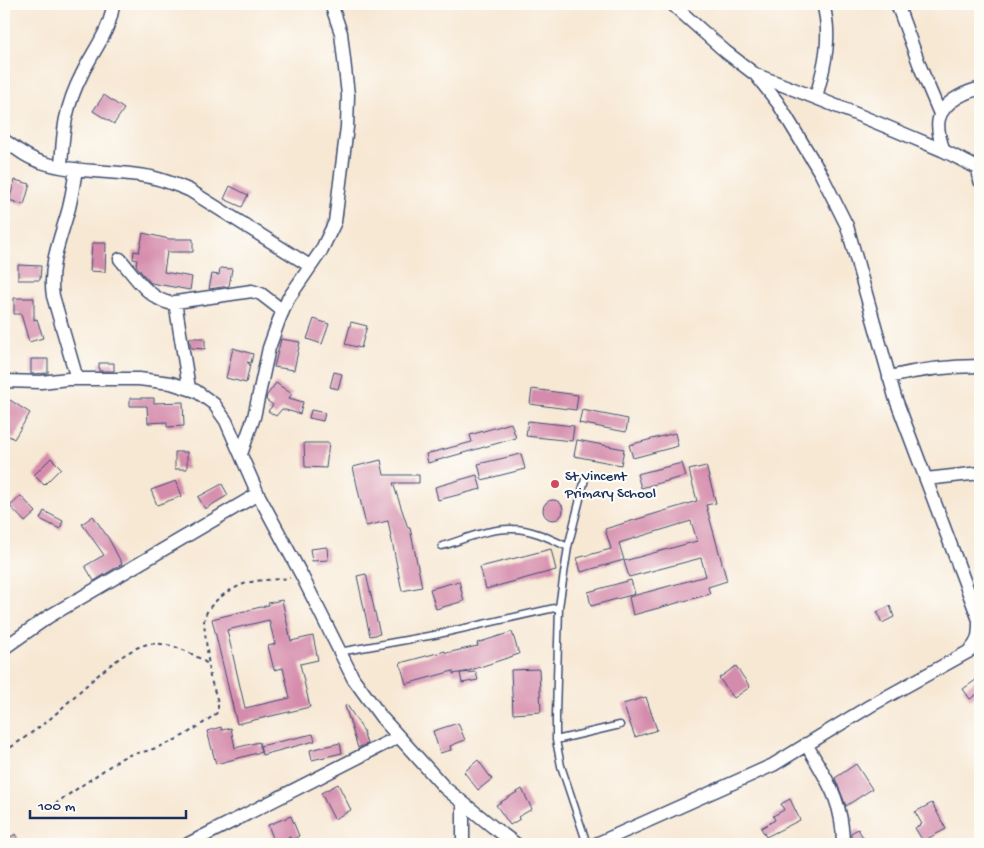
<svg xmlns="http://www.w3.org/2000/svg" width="984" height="848" font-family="'Gochi Hand',sans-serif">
<rect width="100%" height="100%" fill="#fdfcf7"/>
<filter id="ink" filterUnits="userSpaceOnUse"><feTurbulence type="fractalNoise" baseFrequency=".02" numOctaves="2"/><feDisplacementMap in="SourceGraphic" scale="10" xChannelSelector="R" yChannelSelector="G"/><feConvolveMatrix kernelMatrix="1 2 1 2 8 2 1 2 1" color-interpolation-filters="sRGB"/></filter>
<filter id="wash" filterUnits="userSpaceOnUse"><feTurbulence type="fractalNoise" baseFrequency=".0096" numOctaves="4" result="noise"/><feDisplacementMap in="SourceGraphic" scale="20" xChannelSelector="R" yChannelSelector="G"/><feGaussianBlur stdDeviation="1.12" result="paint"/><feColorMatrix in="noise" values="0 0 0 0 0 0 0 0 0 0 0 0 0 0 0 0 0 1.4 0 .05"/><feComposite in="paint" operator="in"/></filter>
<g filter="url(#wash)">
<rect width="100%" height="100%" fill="#f7e8d4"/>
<g id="blocks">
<path fill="#d58cac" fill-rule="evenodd" d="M104,95L124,109L114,124L93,111Z
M15,180L30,184L24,205L9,200Z
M230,186L248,195L242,207L224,199Z
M143,233L169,239H193V252H167L164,272L192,277L190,290L151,283L142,273L136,265L137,260L133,259L134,251L139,252Z
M92,243H106L105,272L90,271Z
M18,265L41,266L40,280H18Z
M220,268L232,269L229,286L209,289L212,274L219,275Z
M14,298H34V320L37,319L43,338L29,342L21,314H14Z
M314,319L329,324L322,344L307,339Z
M351,322L367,326L361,348L345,344Z
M189,338H205V349L191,348Z
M281,339L300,342L294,370L274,367Z
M233,348L253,354L251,363L247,362L250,365L246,383L226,378Z
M31,359H48V373L31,374Z
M99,363H114V371H99Z
M334,372L342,374L338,389L330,387Z
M276,383L292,394L289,398L303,402L300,414L282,409L276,416L268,411L273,405L266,400L267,395Z
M532,389L578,395L576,410L530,404Z
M130,398H154V403L183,402L184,426L167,427V422L148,423L147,406H130Z
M10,400L30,413L14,439L4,433V409Z
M311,410L325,413L323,421L309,418Z
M582,410L628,419L626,432L579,423Z
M528,421L574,426L572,441L526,436Z
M511,423L516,438L428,463L426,454L472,442L470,435Z
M675,433L678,446L633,458L629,445Z
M577,440L624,449L621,465L574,456Z
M304,443H329L326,468L305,467Z
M175,452H187V469H175Z
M521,454L525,469L482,480L478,464Z
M51,458L61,468L44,485L34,475Z
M381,460L384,475H419V483H393L408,528H410L422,587L402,591L388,521L366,526L353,467Z
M682,463L686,476L641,488L637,474Z
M706,466L716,503L706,505L727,581L708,587L710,594L633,615L629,597L706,576L701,558L629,577L624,561L697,541L691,521L619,543L624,560L581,572L577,558L611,549L605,529L697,501L689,470Z
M477,475L481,489L438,500L435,487Z
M176,481L182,496L157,505L151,490Z
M222,484L228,495L205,509L198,497Z
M21,496L36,512L25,522L10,506Z
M543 510a10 10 0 1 1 20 0a10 10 0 1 1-20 0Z
M44,511L63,521L60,529L40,519Z
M93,516L109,539L122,564L94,581L85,566L104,555L82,524Z
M327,547L328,560L312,561L310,549Z
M551,549L556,570L486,589L480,567Z
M366,574L380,634L370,636L357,576Z
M631,580L635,594L591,606L588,592Z
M459,581L464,601L436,609L430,589Z
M282,600L291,641L313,636L318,660L300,664L310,707L237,724L212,619L269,605L268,603ZM269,620L275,644L268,646L274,670L283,668L290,698L245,708L227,630Z
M890,606L894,617L882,623L877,612Z
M512,632L519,654L465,672L453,674V671L406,684L400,663L445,651L446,653L478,646L477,643Z
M736,666L750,687L734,698L719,678Z
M539,669L541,712L513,714L511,670Z
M476,672L478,680L462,683L460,673Z
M980,677V692L970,699L963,689Z
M646,697L657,730L635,737L623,704Z
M347,705L363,730L367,744L362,746L358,748L345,706Z
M458,723L465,740L450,746L451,750L440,753L433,731Z
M221,727L222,730L231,728L235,748L259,742L261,752L216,764L207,731Z
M313,734L315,741L262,755L260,746Z
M340,743L342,753L312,760L310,750Z
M478,760L492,779L478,790L464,772Z
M856,764L872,789L846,806L835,778Z
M338,784L351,810L334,819L321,793Z
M522,789L532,809L518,817L520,819L510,825L496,805Z
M790,799L800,820L766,837L761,828L775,820L773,816L784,810L781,804Z
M932,803L946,829L923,841L915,828L922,824L915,812Z
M291,816L299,836L292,840L290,837L275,843L268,825Z
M858,829L867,844H851V833Z
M16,834L21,844H4V840Z"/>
</g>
</g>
<g filter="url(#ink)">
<use href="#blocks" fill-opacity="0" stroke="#3c4b70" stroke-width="1"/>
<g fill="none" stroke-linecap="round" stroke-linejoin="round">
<g stroke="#3c4b70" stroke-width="9">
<path id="service" d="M585,479L568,547L559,607L556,715V740L561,766L587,844
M442,546C465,539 489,528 513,529C532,529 551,539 568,547
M339,652L434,635L559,607
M556,740L620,725"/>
</g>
<g stroke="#3c4b70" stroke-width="15">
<path id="minor" d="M897,4L921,69L940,114
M756,75C819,98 881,124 942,150C955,156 967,163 980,169
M816,97C825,65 832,36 823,4
M4,140C15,148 27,158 41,162C74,173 110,170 145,176C160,178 174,184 189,190L310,266
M944,151C935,127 934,111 958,97C965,93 972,90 980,89
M61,167C63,130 65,107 82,74C93,51 111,30 113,4
M978,167L980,181
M76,169C74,182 72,195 69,208C61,237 48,266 53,296L77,379
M120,259C134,275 147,297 169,303L252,291L261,294L283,311
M175,302L189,388
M889,377C922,369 947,366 980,366
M4,381L41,382L68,379H139L171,383L196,391L214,404L226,421L258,494L302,576L353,678L382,718L445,788L493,827L516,844
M241,454L254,417L269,348L279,320L288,299L321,251L335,222L347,127L348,95L341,33L331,4
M926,479L980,473
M4,648L48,617L258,494
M806,744C827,780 843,801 843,844
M463,803V844
M188,844L398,737
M596,844L773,765L870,706L968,652C979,643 979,634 979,620L895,397L847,226L821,174L778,103L756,75L726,52L672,4"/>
</g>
<path stroke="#3c4b70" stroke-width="2" stroke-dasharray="4 4" stroke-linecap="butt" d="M4,752C20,741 36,730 51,718C74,698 119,650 148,644C168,641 194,653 209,665
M55,804L120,759C131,753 142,753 153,749C177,741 198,728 218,712V702L210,677L204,623C204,605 228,590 244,584C257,579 275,580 290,578"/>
<use href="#service" stroke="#fff" stroke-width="6"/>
<use href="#minor" stroke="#fff" stroke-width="12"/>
</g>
</g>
<circle fill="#d1495b" stroke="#fdfcf7" stroke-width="2" cx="555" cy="484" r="5"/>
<g text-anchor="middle" stroke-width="4.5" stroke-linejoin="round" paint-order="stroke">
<g font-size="15" fill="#1b2f5e" stroke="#fdfcf7" text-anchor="start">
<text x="565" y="480">St Vincent<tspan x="565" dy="17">Primary School</tspan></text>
</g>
</g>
<rect width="984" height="848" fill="none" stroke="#fdfcf7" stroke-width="20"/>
<path d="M30 810v8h156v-8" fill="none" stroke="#1b2f5e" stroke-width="2.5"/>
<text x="38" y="810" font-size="15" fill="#1b2f5e" stroke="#fdfcf7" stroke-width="4" paint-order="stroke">100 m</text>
</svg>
